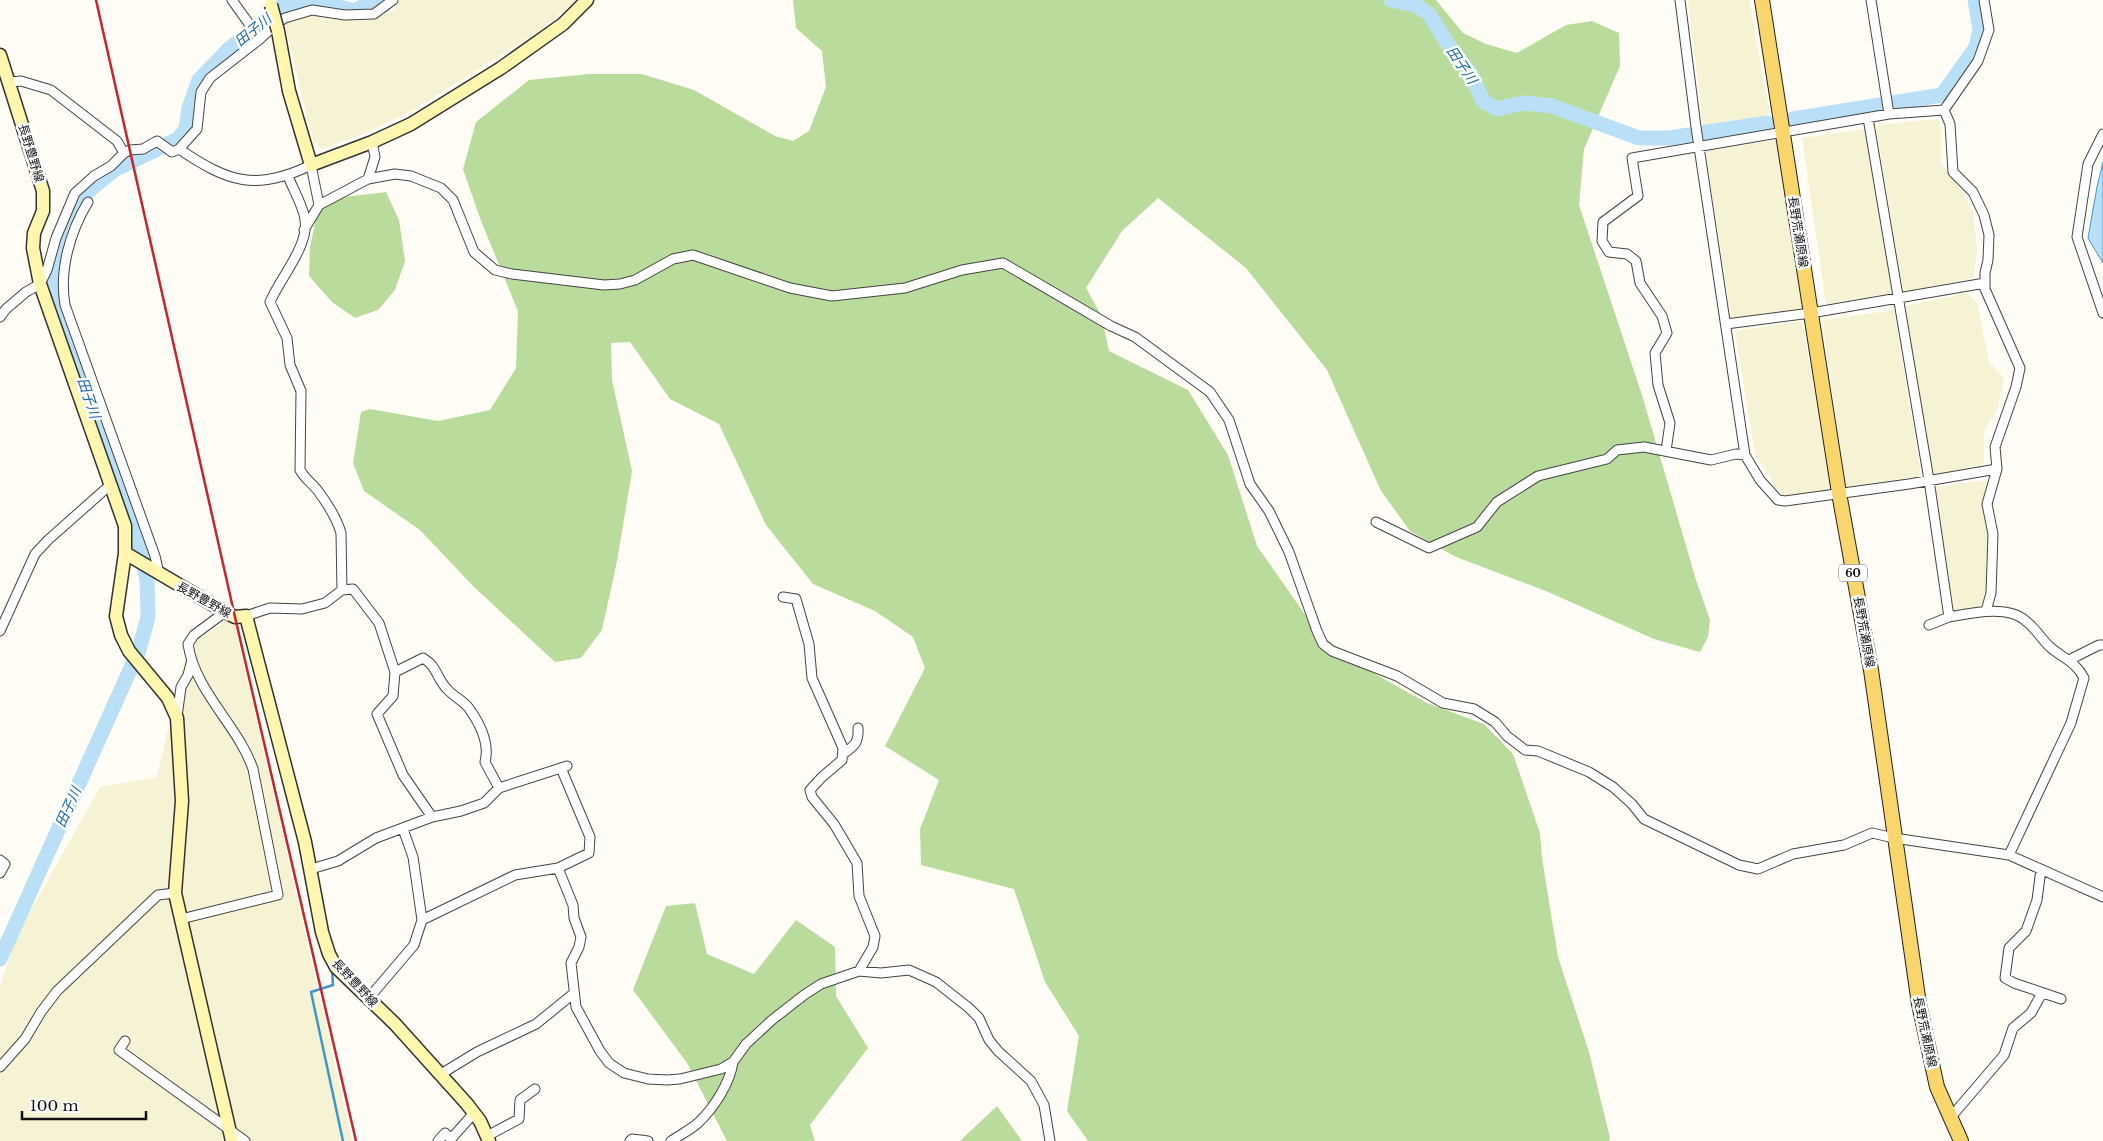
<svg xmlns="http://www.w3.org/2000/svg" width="2103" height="1141" font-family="'Libre Baskerville','Noto Sans JP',serif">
<rect width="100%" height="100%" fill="#fffdf5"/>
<path fill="#f6f3d4" d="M399,0H576L540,30L415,109L368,132L323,149L314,144L286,30L287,22L311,13L355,21L376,19L394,10Z
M1688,0H1749L1770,115L1703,125Z
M1938,119L1941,131V163L1960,189L1973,212L1977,248L1974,278L1903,292L1876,125Z
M1864,129L1892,293L1826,304L1802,138Z
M1777,140L1804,309L1731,318L1705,151Z
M1967,293L1977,303L1989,362L2004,378L1998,408L1984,432V464L1933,475L1905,306Z
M1894,310L1921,476L1846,487L1822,320Z
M1802,321L1832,489L1783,497L1755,454L1735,331Z
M1986,480L1982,508L1989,538L1986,559L1987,584L1982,607L1953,611L1935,487Z
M225,621L235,624L352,1141H0V987L16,937L100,787L157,777L187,648Z"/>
<path fill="#b9dc9c" d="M793,0H1436L1463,33L1486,44L1517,53L1566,25L1592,21L1619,33L1620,66L1584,149L1579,205L1642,395L1696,580L1710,620L1708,637L1700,652L1654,639L1546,591L1456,557L1410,531L1381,491L1327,370L1246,268L1158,198L1122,231L1086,288L1101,315L1109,351L1188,390L1228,455L1257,546L1316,630L1354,662L1427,703L1484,724L1513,754L1540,833L1542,858L1558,957L1589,1052L1610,1138L1609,1141H1088L1067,1111L1079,1036L1045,982L1014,889L921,865L920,829L939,780L885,746L925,668L913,637L875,611L813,584L766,525L719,424L670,399L630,342L611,343L612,380L632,471L617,561L602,630L581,658L555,662L473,586L420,530L364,491L353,463L361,412L370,409L438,421L490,410L516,368L518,311L481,221L463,169L476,122L529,80L589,74H642L694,90L775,136L793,141L809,131L826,87L822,51L796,28Z
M386,192L399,220L405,261L395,290L378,310L355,318L332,302L309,276L310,247L320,200Z
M695,903L707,954L754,974L796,920L835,947L836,996L868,1048L810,1125L815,1141H727L687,1063L633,990L666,906Z
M997,1106L1022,1141H960Z"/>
<path fill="#b9e0f7" stroke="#3f96cf" d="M2103,162V263L2088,238L2097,187Z"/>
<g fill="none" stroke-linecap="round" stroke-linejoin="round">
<path stroke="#3f96cf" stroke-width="2.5" d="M332,969L333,985L311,992L343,1141"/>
<path stroke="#b9e0f7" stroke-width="15" d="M1391,0L1415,5L1429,14L1455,55L1470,72L1483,101L1497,109L1523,103L1552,106L1639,138H1669L1767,123
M1793,119L1942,95L1976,47L1980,30L1975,0
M0,959L139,650L148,617L147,580L140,547L80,370L51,300L58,257L67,224L80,198L114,170L178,139L186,129L189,108L199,80L229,49L283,5L325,3L354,11L377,0"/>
<g stroke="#444" stroke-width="11">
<path id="street" d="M232,0L260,39
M1680,0L1696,127L1745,455
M1871,0L1889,114
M10,82L21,81L51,90L117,141L124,153
M1944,110L1950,124L1953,172L1973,192L1984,215L1989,235L1988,260L1985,273V289L2020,368L2016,387L1995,447L1997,469L1987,504L1993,534L1991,593L1986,611
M1868,118L1929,480L1949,617C1971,613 2009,604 2027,622C2036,629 2042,640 2050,647C2064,659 2075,661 2084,678L2071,723L2009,855
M2103,134L2088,164L2077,237L2103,313
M179,149L197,129L201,92L210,78L260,39L277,23L285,18L312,10L345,15L374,14L393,0
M368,179L375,157L372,142
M88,202C70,232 59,270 65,305L155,556L159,574
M304,230L319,205L368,179L395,174L411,176L441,188L453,200L474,252L495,270L512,274L604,285L620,284L635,280L673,259L693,255L790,288L832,296L905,288L962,270L1003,263L1111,326L1135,337L1210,392L1229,420L1250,484L1269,511L1289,552L1317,631L1323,644L1332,651L1397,676L1443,703L1474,709L1495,722L1507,736L1525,750L1538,751L1589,772L1613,787L1632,804L1644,819L1739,865L1758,869L1793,854L1844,845L1872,833L1894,838L2009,855L2103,897
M0,317L6,309L26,292L40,284L47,270L56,238L75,193L94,176L111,166L124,153L130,150L143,149L157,141L172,152L179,149C228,182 256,192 311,165L319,205
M1726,324L1811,313L1985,283
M1666,451L1670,423L1658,385L1655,353L1667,333L1662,316L1640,283L1636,261L1627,254L1609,252L1602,241L1603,222L1638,196L1632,158L1889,114L1944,110L1978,61L1989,30L1984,0
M1376,522L1429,548L1477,527L1497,502L1538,476L1607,459L1617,450L1644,447L1711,460L1736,454L1745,455L1760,480L1778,500L1785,501L1909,484L1997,469
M342,590L353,589L379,623L395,672L393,696L377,714L403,775L432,817
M783,597L796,599L809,644L812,678L843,748L842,760L822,777L810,790L812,797L834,824L857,863L859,896L875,936L873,947L859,971
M246,616L270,608L302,609L325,603L342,590L341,533C337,519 327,503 318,491C312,483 305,479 300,470L301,391L290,365L287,338L270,302C280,278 309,246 305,220C304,208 293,189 288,176
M1929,625L1949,617
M0,631L35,554L48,540L110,485
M2069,660L2099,645H2103
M395,672L423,658C438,667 436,678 447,689C453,696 462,700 468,707C479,722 490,743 485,762L499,788
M177,717L181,687L188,675L192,660
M843,754C854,746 859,743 858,728
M561,768L590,837L589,853L558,868L573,905L574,918L581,937L579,947L571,963L576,1007L600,1051L609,1063L624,1073L648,1079L667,1080L680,1079L721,1069L733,1062L746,1044L772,1020L804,995L821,984L859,971L881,973L909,970L936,982L969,1008L979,1018L989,1040L998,1051L1031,1081L1044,1105L1050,1141
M403,829L413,857L422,920
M0,860L5,864L0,873
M311,869L338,861L376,838L432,817L461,811L484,803L499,788L567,766
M2041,869L2037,900L2026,931L2009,948L2005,978L2014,983L2061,999
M181,919L278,895L253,769C238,725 195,692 188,644L194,635L225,612
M368,999L414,945L422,920L515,875L558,868
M125,1041L119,1050L245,1141
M0,1067L25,1039L41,1012L57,991L158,895L175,893
M441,1074L477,1052L536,1024L573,994
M1951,1117L2004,1055L2013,1028L2031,1013L2042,993
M487,1136L519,1119L520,1100L535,1089
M438,1141L445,1133L451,1139L474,1113
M630,1141L632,1139L648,1141
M671,1141C680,1135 690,1130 698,1123C714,1108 730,1083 733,1062"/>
</g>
<g stroke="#333" stroke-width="15">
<path id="secondary" d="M278,31L289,91L311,165L372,142L411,124L501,68L563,24L587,0
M0,55L43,191V211L34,233L33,248L40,284L125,526V553L225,612L235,617L246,616L305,842L322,932L329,954L336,967L395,1024L467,1104L480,1121L489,1141
M125,553L116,616L121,635L129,651L168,698L177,718L182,801L175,893L232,1141"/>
</g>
<g stroke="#222" stroke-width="16">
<path id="primary" d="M1762,0L1839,493L1871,670L1919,1004L1937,1087L1961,1141"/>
</g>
<use href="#street" stroke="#fff" stroke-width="9"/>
<use href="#secondary" stroke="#fff6b0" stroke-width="12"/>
<use href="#primary" stroke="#f9d66b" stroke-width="14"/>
<path stroke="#c4262e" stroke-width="2.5" d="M96,0L235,617L356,1141"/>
<g stroke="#333" stroke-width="15" stroke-linecap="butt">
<path id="secondary-bridge" d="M271,5L278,31"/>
</g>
<use href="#secondary-bridge" stroke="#fff6b0" stroke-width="12"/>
</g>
<g text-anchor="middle" stroke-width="5" stroke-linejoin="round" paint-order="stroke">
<rect fill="#fff" stroke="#585858" stroke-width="1" x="1839" y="564.5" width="28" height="17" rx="4"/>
<g font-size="11" font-weight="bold" fill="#111">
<text x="1853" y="577">60</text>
</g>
<g font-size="12" fill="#111" stroke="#fff">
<text transform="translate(31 153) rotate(73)" y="4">長野豊野線</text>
<text transform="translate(1798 232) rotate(81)" y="4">長野荒瀬原線</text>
<text transform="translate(204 600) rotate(29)" y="4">長野豊野線</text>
<text transform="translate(1864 632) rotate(80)" y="4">長野荒瀬原線</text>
<text transform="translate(355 983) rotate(47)" y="4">長野豊野線</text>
<text transform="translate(1925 1032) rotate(78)" y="4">長野荒瀬原線</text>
</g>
<g font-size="14" font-style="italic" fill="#1768a6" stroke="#fff">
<text transform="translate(253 30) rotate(-39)" y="5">田子川</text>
<text transform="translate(1462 65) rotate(56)" y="5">田子川</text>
<text transform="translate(89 398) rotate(71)" y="5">田子川</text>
<text transform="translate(68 807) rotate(-66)" y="5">田子川</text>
</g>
</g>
<path d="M22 1111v8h124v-8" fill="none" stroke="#111111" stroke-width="2.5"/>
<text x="30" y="1111" font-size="15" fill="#111111" stroke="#ffffff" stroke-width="4" paint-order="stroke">100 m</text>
</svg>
